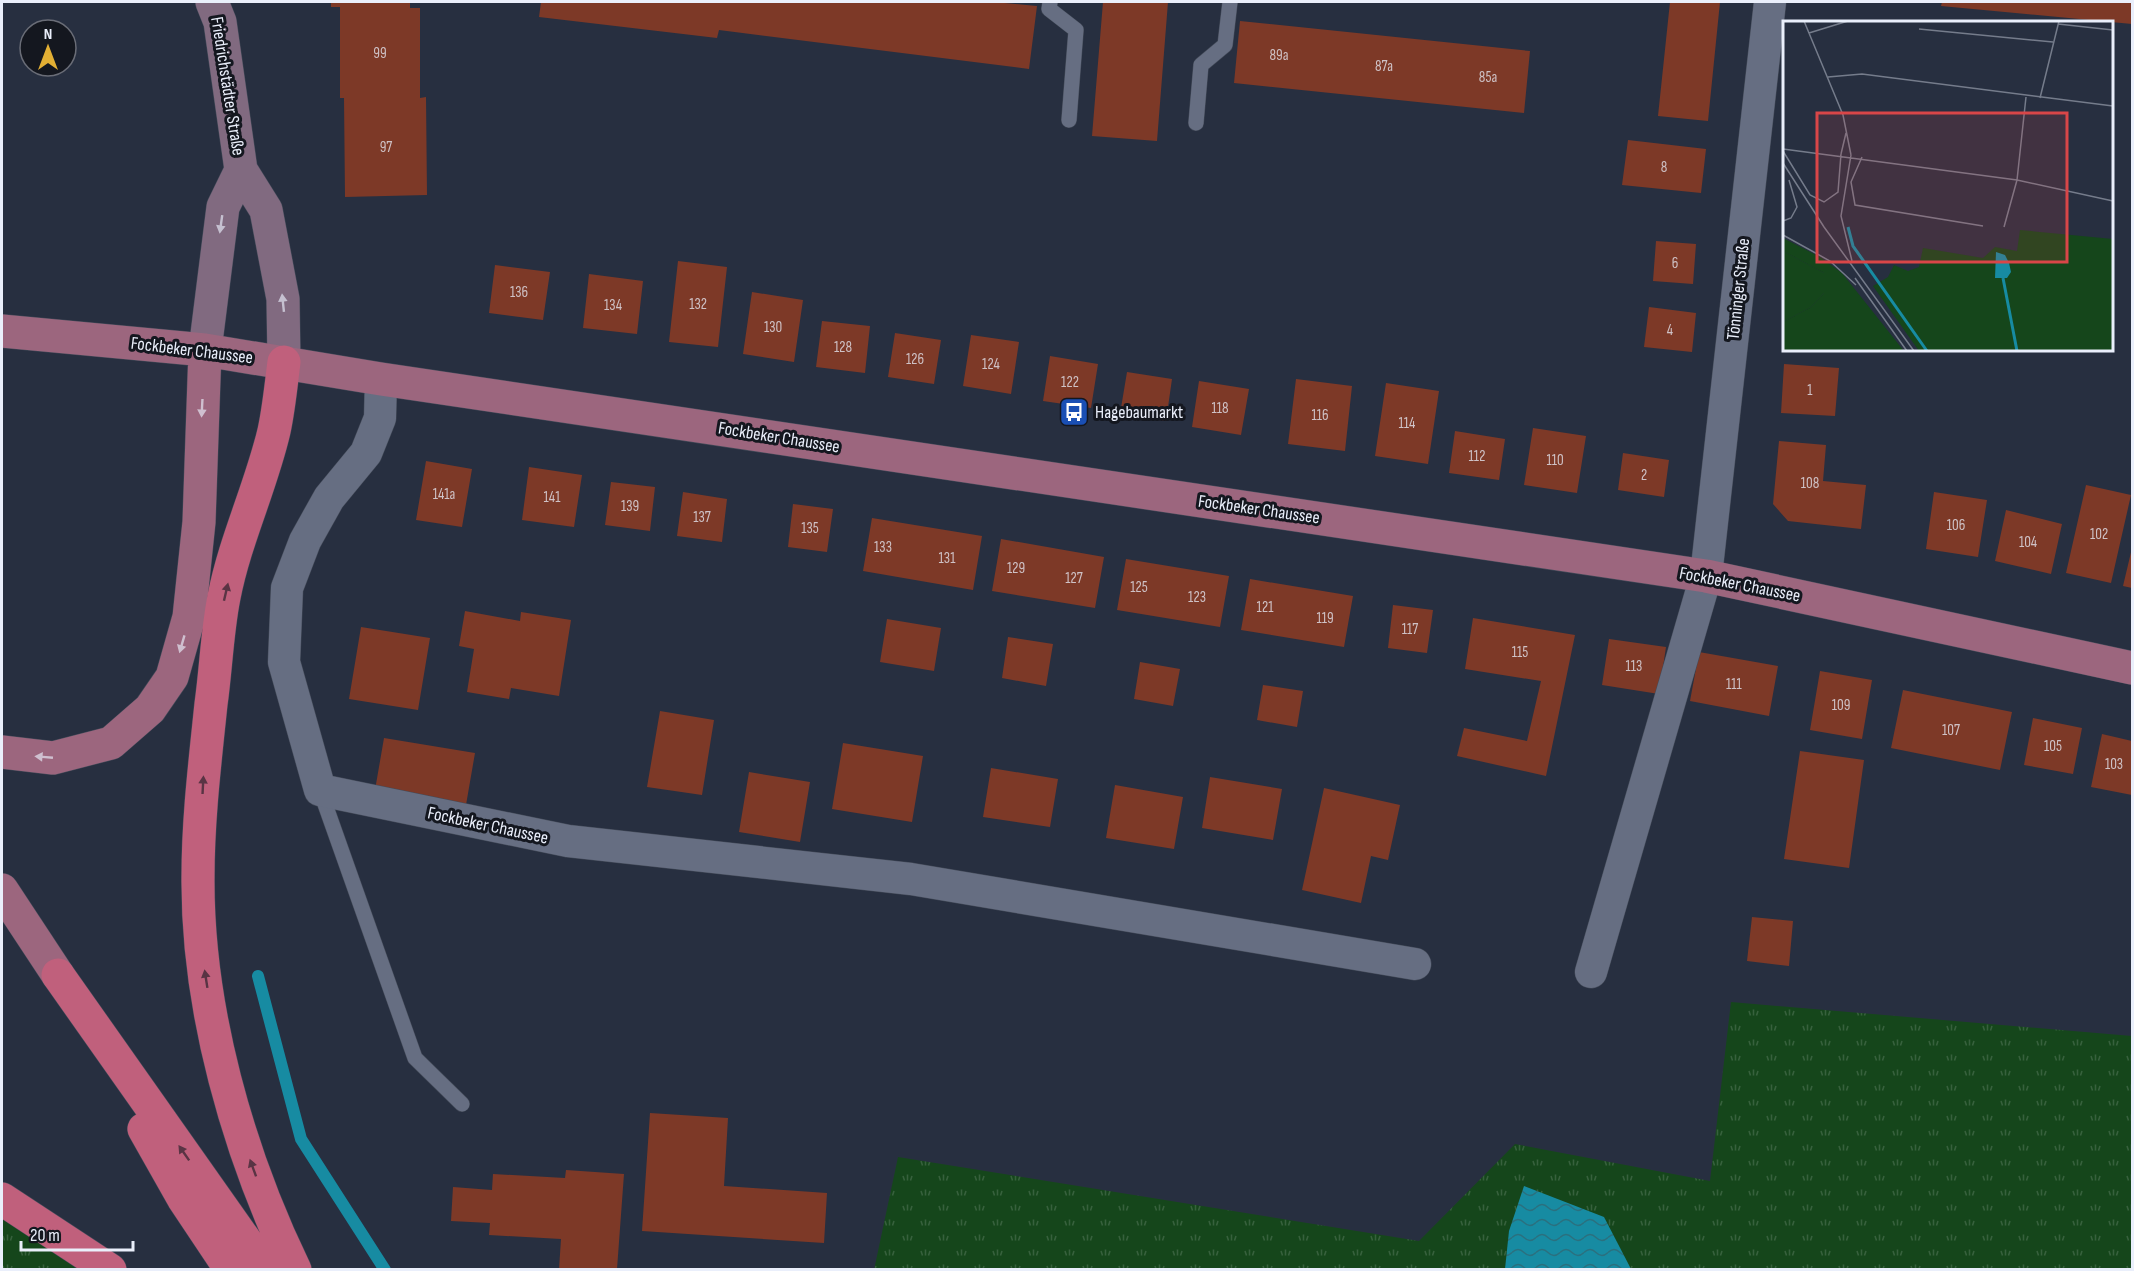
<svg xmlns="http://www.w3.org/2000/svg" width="2134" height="1271" font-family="'Sofia Sans Condensed',sans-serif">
<defs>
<pattern id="grass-tufts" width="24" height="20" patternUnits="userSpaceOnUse" patternTransform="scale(1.5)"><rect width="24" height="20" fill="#15461b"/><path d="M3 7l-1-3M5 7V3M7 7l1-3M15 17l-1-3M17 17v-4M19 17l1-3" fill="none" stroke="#37613d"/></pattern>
<pattern id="water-waves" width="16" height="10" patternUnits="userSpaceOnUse" patternTransform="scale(1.5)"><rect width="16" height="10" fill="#178ba2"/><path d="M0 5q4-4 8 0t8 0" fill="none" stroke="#2a707f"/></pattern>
</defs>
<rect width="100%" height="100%" fill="#272f40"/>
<path fill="url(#grass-tufts)" d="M1731,1002L2132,1036V1269L874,1270L898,1157L1419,1241L1515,1144L1710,1181Z
M2,1218L23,1228L77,1269H2Z"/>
<path fill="url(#water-waves)" d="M1524,1186L1604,1217L1631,1269H1505L1509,1231Z"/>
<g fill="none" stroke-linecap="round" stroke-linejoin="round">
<path stroke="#178ba2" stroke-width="12" d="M258,976L301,1139L385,1270"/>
</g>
<path fill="#7d3927" d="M331,2H410V8H420V98L426,97L427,195L345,197L344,98H340V7H331Z
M541,2H994L1037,6L1029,69L719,30L717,38L539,17Z
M1103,2H1168L1157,141L1092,136Z
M1670,2H1720L1708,121L1658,116Z
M1942,2H2132V24L1941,6Z
M1240,21L1530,51L1524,113L1234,83Z
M1628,140L1706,149L1701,193L1622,185Z
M1656,241L1696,244L1693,284L1653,281Z
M678,261L727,267L718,347L669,342Z
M495,265L550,272L543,320L489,313Z
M589,274L643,281L637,334L583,328Z
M752,292L803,300L794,362L743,354Z
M1649,307L1696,313L1692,352L1644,347Z
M822,321L870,326L865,373L816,367Z
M895,333L941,340L934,384L888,377Z
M971,335L1019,342L1011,394L963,386Z
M1050,356L1098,364L1091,408L1043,401Z
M1784,364L1839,368L1835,416L1781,413Z
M1127,372L1172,379L1166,421L1120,414Z
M1296,379L1352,386L1345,451L1288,444Z
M1199,381L1249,389L1241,435L1192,427Z
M1386,383L1439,391L1428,464L1375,456Z
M1533,428L1586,436L1577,493L1524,485Z
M1455,431L1505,439L1499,480L1449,473Z
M1779,441L1826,445L1823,481L1866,485L1861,529L1788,521L1773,504Z
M1623,453L1669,460L1664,497L1618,490Z
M426,461L472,469L462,527L416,520Z
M529,467L582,475L574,527L522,520Z
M611,482L655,487L650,531L605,525Z
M2086,485L2131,495L2111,583L2066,573Z
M683,492L727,499L722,542L677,536Z
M1934,492L1987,500L1978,557L1926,549Z
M793,504L833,509L827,552L788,547Z
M2006,510L2062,524L2051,574L1995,561Z
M872,518L982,536L973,590L863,571Z
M1001,539L1104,557L1095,608L992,591Z
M2132,548V588L2123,586Z
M1126,559L1229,576L1220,627L1117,610Z
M1250,579L1353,596L1344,647L1241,630Z
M1393,605L1433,610L1427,653L1388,648Z
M465,611L520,621L521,612L571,620L559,696L511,688L509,699L467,692L474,649L459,646Z
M1473,618L1575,635L1546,776L1457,756L1464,728L1527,741L1541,681L1465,669Z
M887,619L941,628L934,671L880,662Z
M361,627L430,638L418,710L349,699Z
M1008,637L1053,644L1046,686L1002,678Z
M1609,639L1666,647L1659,694L1602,685Z
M1699,652L1778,666L1769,716L1690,701Z
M1140,662L1180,669L1173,706L1134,699Z
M1820,671L1872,680L1862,739L1810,730Z
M1263,685L1303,691L1297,727L1257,720Z
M1903,690L2012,712L2000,770L1891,748Z
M660,711L714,720L702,795L647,787Z
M2033,718L2082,728L2073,774L2024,765Z
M2102,734L2132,741V795L2091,787Z
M384,738L475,753L466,805L375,790Z
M843,743L923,756L912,822L832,809Z
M1800,751L1864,760L1849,868L1784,859Z
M991,768L1058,779L1050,827L983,817Z
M749,772L810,782L800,842L739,832Z
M1210,777L1282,789L1273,840L1202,828Z
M1115,785L1183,797L1174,849L1106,838Z
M1324,788L1400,805L1388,860L1371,856L1361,903L1302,890Z
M1752,917L1793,921L1789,966L1747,961Z
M650,1113L728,1118L724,1186L827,1193L824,1243L642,1231Z
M566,1170L624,1174L617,1269H559L561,1239L489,1235L490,1223L451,1221L453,1187L492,1190L493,1174L565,1178Z"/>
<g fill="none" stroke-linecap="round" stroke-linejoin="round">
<g stroke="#444b59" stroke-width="16">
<path id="lane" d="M1050,2L1049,9L1076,30L1069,120
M1196,123L1201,65L1225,45L1230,2
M320,790L415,1058L462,1104"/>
</g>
<g stroke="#444b59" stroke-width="33">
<path id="street" d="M381,379L380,418L366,453L329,498L305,541L287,588L284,662L320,790L568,841L911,879L1415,964
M1591,972L1706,576L1770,2"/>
</g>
<g stroke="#444b59" stroke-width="34">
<path id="secondary" d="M212,2L220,22L241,170L266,210L283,299L284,362
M205,350L223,207L241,170"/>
</g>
<g stroke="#444b59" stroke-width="34">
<path id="primary" d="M2,331L205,350L381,379L1706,576L2132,668
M2,752L53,758L111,743L150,709L172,677L189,617L199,522L205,350
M2,890L58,975"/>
</g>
<g stroke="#444b59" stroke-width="34">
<path id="highway" d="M284,362C281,385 279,408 274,431C261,487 235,540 224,597C217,632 216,669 211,704C205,762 198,819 198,877C197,1009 238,1152 295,1270
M58,975L266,1270
M144,1129L183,1198L231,1270
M2,1199L110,1270"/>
</g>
<use href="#lane" stroke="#666e82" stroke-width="15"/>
<use href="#street" stroke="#666e82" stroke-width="32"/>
<use href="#secondary" stroke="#816a80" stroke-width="33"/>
<use href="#primary" stroke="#9c667e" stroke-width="33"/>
<use href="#highway" stroke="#c0607c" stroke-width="33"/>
</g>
<defs><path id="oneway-solid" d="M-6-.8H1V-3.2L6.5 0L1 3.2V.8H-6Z" transform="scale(1.5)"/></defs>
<g fill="#c5c0d0">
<use href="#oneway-solid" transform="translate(221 224) rotate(98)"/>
<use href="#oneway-solid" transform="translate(283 303) rotate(-96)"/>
</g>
<g fill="#cfbfcf">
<use href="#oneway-solid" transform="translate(202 408) rotate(93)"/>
<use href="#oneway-solid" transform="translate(182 644) rotate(106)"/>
<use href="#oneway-solid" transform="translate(44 757) rotate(-175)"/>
</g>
<g fill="#593444">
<use href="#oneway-solid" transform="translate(226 592) rotate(-77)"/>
<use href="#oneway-solid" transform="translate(203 785) rotate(-87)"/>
<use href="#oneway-solid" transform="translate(206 979) rotate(-99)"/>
<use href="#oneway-solid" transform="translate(184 1153) rotate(-125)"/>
<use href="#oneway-solid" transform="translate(253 1168) rotate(-110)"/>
</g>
<defs>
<g id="bus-square" transform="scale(1.5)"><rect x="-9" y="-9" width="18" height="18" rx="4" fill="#1a4fb4" stroke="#14171f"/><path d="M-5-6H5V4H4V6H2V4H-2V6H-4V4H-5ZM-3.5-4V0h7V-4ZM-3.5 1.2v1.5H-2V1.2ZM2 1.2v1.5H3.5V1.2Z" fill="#fff"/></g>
</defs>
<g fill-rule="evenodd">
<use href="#bus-square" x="1074" y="412"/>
</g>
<g text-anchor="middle" stroke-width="6" stroke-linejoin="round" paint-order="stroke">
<g font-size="15" fill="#cfc2c6">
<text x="380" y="58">99</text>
<text x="1279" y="60">89a</text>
<text x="1384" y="71">87a</text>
<text x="1488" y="82">85a</text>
<text x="386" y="152">97</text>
<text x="1664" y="172">8</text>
<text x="1675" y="268">6</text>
<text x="519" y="297">136</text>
<text x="698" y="309">132</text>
<text x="613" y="310">134</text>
<text x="773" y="332">130</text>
<text x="1670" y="335">4</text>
<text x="843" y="352">128</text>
<text x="915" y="364">126</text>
<text x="991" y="369">124</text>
<text x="1070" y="387">122</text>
<text x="1810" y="395">1</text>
<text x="1220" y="413">118</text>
<text x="1320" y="420">116</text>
<text x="1407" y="428">114</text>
<text x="1477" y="461">112</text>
<text x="1555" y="465">110</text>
<text x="1644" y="480">2</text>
<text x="1810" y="488">108</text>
<text x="444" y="499">141a</text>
<text x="552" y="502">141</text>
<text x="630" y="511">139</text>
<text x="702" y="522">137</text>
<text x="1956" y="530">106</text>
<text x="810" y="533">135</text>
<text x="2099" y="539">102</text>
<text x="2028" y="547">104</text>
<text x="883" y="552">133</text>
<text x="947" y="563">131</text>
<text x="1016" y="573">129</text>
<text x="1074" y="583">127</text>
<text x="1139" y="592">125</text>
<text x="1197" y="602">123</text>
<text x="1265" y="612">121</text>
<text x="1325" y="623">119</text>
<text x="1410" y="634">117</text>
<text x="1520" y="657">115</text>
<text x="1634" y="671">113</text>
<text x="1734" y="689">111</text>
<text x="1841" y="710">109</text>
<text x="1951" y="735">107</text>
<text x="2053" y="751">105</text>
<text x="2114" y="769">103</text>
</g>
<g font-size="18" fill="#eaeffb" stroke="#14171f">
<text transform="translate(228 86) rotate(81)" y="6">Friedrichstädter Straße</text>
<text transform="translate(1738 289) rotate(-84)" y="6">Tönninger Straße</text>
<text transform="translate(192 350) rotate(7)" y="6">Fockbeker Chaussee</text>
<text transform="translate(779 437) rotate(9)" y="6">Fockbeker Chaussee</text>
<text transform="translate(1259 509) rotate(8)" y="6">Fockbeker Chaussee</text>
<text transform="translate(1740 584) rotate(11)" y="6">Fockbeker Chaussee</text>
<text transform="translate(488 825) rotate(12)" y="6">Fockbeker Chaussee</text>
</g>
<g font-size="18" fill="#eaeffb" stroke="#14171f" text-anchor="start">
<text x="1095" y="418">Hagebaumarkt</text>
</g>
</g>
<g transform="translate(1783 21)">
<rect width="330" height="330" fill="#272f40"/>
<path d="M237,209L330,218V330H136L90,265L105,256L111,244L125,250L136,246L140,227L200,237L212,226L234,230ZM0,217L37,236L59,252L121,330H0V301L28,286L41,272V252L0,230Z" fill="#15461b"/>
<path d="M0,230L41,252V272L28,286L0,301Z" fill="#15461b"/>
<path d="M213,231L222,234L226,242L228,251L224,257H212Z" fill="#178ba2"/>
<path fill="none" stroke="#178ba2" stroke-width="3" d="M65,206L70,225L144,330M220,257L234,330"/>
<path fill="none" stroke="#757c8b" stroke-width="1.5" d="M21,0L60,94L68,134M275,3L330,9M136,8L270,21M26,12L65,0M45,56L79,53L330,85M257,77L276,0M0,128L234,159L330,180M0,130L27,174L41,181L55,171L58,133M58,133L63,112M68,134L58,195L69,240M79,136L68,161L72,184L200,205M0,142L41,206M0,200L8,197L14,186L6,159M41,206L131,330M221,206L234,159L243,76M0,214L47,240L73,264M72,257L124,330"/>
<path fill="#d94648" fill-opacity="0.15" stroke="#d94648" stroke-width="3" d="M34,92H284V241H34Z"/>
<rect width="330" height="330" fill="none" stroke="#eaeffb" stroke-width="3"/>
</g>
<rect width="2134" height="1271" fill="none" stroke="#eaeffb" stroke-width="6"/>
<g transform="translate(48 48)"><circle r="28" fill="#14171f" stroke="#6a6d77" stroke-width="1.5"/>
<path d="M0-4.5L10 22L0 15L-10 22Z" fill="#e2af34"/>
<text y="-9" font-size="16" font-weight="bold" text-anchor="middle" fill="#eaeffb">N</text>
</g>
<path d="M21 1241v9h112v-9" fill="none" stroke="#eaeffb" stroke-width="3"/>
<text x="30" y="1241" font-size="18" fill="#eaeffb" stroke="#14171f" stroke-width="4.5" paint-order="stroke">20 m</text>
</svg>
